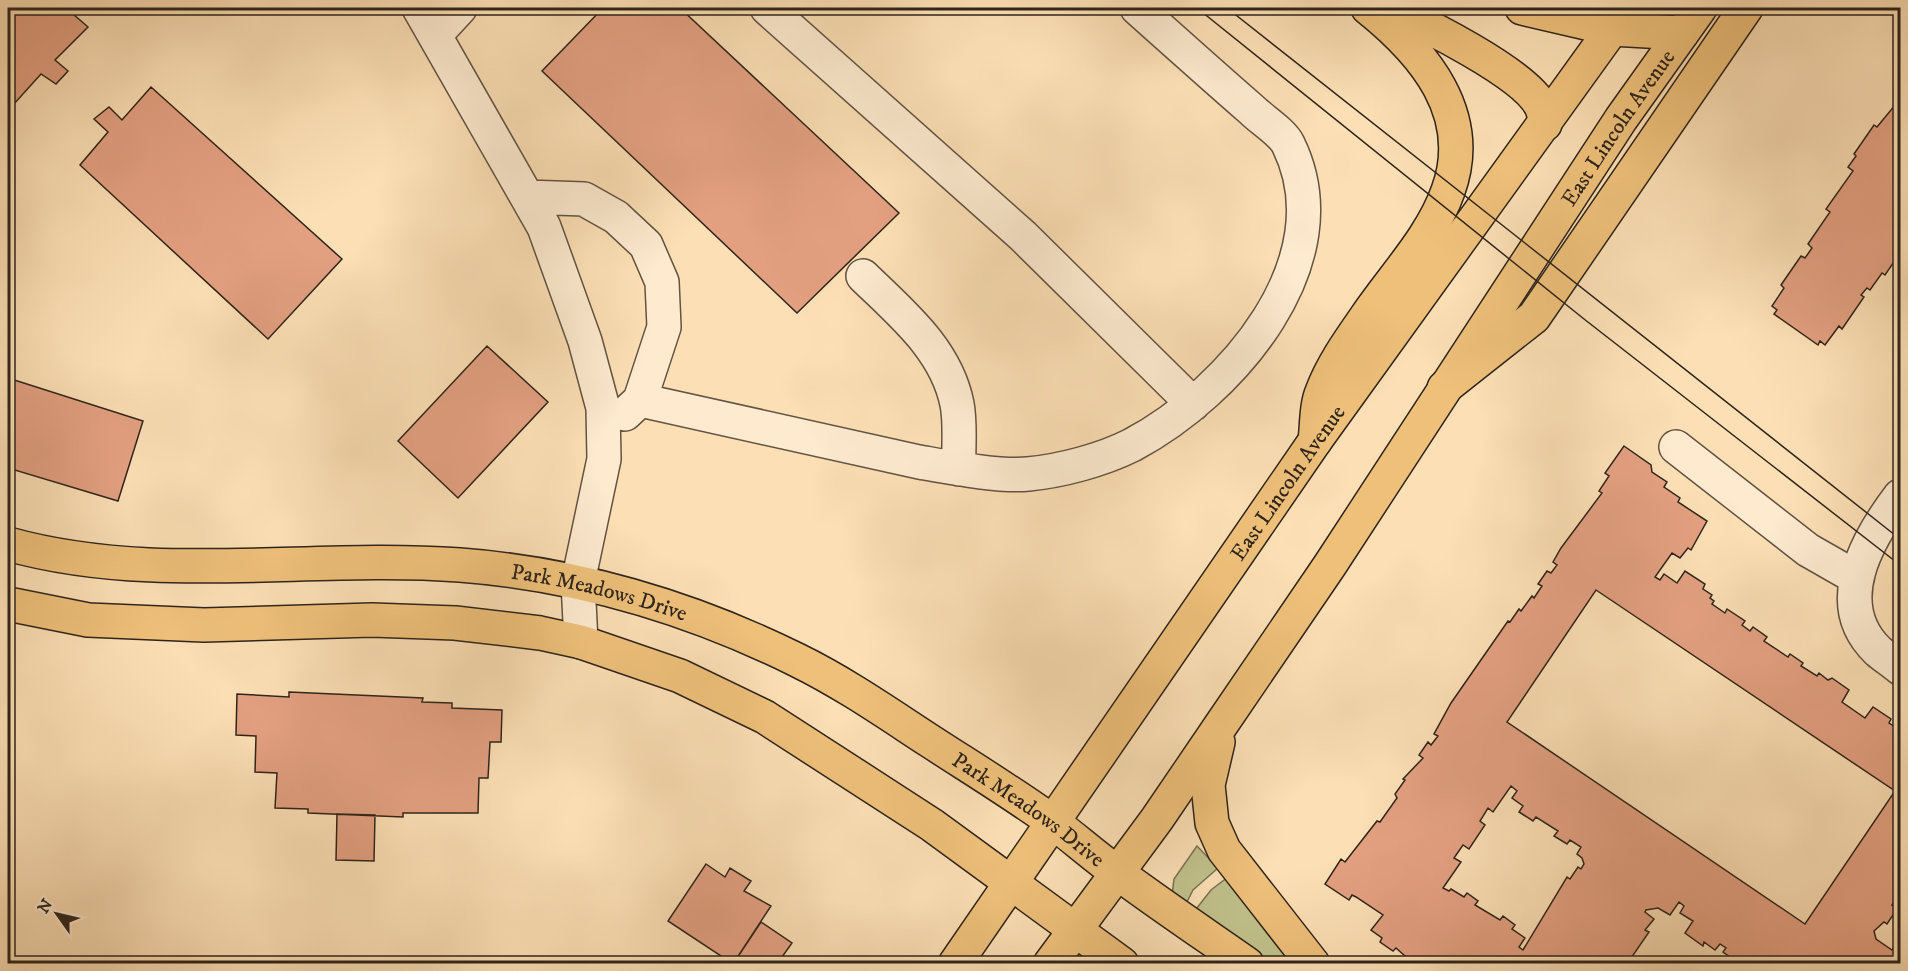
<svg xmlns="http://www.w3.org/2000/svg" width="1908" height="971" font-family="'IM FELL DW Pica',serif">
<rect width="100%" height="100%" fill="#fcdfb5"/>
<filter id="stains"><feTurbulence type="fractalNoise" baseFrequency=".00333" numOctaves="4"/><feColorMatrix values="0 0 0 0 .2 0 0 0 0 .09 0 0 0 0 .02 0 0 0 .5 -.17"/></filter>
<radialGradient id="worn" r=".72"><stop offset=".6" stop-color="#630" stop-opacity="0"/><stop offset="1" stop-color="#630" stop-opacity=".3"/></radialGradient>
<path fill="#c0c18c" stroke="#777254" stroke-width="1.5" d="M1197,846L1218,868L1193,890L1184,908L1172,895L1174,879Z
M1228,877L1303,963H1265L1194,916L1193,913L1211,890Z"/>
<path fill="#e3a081" stroke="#2e241b" stroke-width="1.5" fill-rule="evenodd" d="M8,8H66L88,27L55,60L68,71L56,84L41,74L14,104L8,98Z
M603,8H680L899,213L797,313L542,71Z
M151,87L342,259L268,339L80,165L108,132L94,119L109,107L122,120Z
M1900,99V253L1885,275L1882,273L1870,290L1867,288L1861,295L1864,297L1842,329L1839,326L1825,345L1820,341L1818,345L1774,314L1777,310L1772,306L1784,288L1781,285L1801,256L1805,258L1812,248L1808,244L1830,212L1826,209L1853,171L1848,167L1856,156L1854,154L1874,125L1877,127Z
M487,346L548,402L458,498L398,441Z
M8,378L143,421L118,501L8,468Z
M1624,446L1651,465L1652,472L1667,482L1664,487L1680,498L1678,502L1707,521L1691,550L1688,548L1680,558L1672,553L1655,577L1660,580L1664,574L1677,583L1685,571L1705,584L1703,589L1712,595L1710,598L1714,601L1712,604L1725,613L1727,609L1745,621L1742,625L1750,631L1753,627L1767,637L1764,641L1788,657L1790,654L1803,663L1801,666L1817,676L1819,673L1828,680L1832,678L1849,690L1842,702L1865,718L1873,707L1891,719L1889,723L1898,729L1896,732L1900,736V892L1892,905L1897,909L1887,924L1884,922L1874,931L1876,939L1892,950L1894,947L1900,952V964H1740L1723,952L1726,948L1720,944L1715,950L1704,942L1703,946L1685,933L1693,921L1680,913L1684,906L1679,902L1670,915L1658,908L1646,910L1645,912L1654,919L1645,930L1649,932L1627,964H1414L1396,948L1393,951L1380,942L1382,938L1371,930L1383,915L1356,897L1352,895L1349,900L1325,884L1341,859L1345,862L1377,821L1380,822L1397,798L1395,794L1405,780L1403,779L1423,758L1419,755L1428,742L1431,745L1438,736L1434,734L1451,703L1508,621L1510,622L1519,609L1521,611L1532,596L1534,598L1542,586L1538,584L1547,571L1551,573L1557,565L1553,562L1561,548L1602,493L1599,491L1609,476L1605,473ZM1596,590L1895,791L1805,924L1507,722ZM1511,786L1517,791L1512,798L1523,806L1519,812L1533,821L1536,817L1558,831L1554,836L1567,844L1570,840L1581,847L1577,854L1582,858L1584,864L1581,869L1578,867L1570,879L1567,877L1523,950L1519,947L1525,938L1512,929L1515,925L1503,916L1500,920L1475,905L1478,901L1467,893L1464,897L1451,889L1449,891L1443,888L1461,862L1454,858L1463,845L1469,849L1485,825L1480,821L1488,808L1493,812Z
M289,692L423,698L422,702L452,703V708L502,710L501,742H490L488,778H479L478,813H403V817L308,813V809L275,808L277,773L255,772L256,736L236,735L237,694L289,697Z
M337,814L375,815L374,861L336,860Z
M706,864L725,877L730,868L751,881L744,891L771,906L733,964L668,921Z
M761,922L792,943L777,964H733Z"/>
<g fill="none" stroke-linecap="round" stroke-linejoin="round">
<g stroke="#625342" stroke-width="36">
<path id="minor" d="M419,8L544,227L585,341L603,408L604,459L578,582L581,642
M767,8L1023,236L1193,404
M435,35L460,8
M527,197L584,199L616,217L646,245L662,282L664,327L640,400L625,414
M863,276C901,313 946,349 957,404C961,424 958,448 959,469
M640,400L919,462C948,467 1000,477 1028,474C1061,471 1102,460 1132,445C1230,393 1346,261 1288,144C1282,132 1262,120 1252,110C1213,76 1175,42 1137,8
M1676,447L1808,550L1857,578
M1900,496C1868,538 1829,604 1878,651C1885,657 1893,662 1900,668"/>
</g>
<g stroke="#2e241b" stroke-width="36">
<g id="major">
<path id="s1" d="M8,544C155,585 309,554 460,565C578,574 692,608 797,660C844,683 887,713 930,741C970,767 1011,792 1050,820C1073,837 1095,857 1119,874C1161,905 1204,934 1247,964"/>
<path d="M8,604L88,620L204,625L372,620L455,623L540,633L581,642L680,676L765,717L932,825L1122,964"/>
<path d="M1218,742L1208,785L1212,823L1224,850L1313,964"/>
<path id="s2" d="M955,964L1315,441L1627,8"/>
<path id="s3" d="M1050,964L1157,819L1223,722L1330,565L1621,119L1700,8"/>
</g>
</g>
<g stroke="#2e241b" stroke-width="36">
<path id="highway" d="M1388,8C1423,23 1524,73 1541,106C1544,112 1545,118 1545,124
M1522,8L1612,29L1682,33
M1444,388L1534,317L1746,8
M1315,441C1317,426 1316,406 1322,392C1332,365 1350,340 1366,317C1393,277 1432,237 1448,191C1476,114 1424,53 1368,8"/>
</g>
<use href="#minor" stroke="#fdeacf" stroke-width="33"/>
<use href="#major" stroke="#eec07a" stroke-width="33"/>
<use href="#highway" stroke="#eec07a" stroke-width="33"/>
<path stroke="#2e241b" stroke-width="1.5" d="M1197,8L1584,319L1900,565
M1227,8L1900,539"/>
</g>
<g text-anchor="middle" stroke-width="6" stroke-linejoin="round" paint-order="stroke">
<g font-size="22" fill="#2e241b" stroke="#fdeacf">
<text dy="8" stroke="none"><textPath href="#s3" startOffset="1011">East Lincoln Avenue</textPath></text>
<text dy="8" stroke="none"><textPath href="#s2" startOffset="585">East Lincoln Avenue</textPath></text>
<text dy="8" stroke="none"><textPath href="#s1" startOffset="596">Park Meadows Drive</textPath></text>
<text dy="8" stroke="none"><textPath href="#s1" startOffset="1082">Park Meadows Drive</textPath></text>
</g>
</g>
<rect width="1908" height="971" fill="none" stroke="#fcdfb5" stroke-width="30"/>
<rect x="9" y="9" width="1890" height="953" fill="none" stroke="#2e241b" stroke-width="3"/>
<rect x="15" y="15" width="1878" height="941" fill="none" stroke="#2e241b" stroke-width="1.5"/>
<g transform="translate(57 914) rotate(304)" stroke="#fdeacf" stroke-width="4.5" paint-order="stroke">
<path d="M0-4.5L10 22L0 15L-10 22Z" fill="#2e241b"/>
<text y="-9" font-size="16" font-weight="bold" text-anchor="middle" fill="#2e241b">N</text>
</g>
<rect width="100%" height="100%" filter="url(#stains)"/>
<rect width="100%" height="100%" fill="url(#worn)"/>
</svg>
